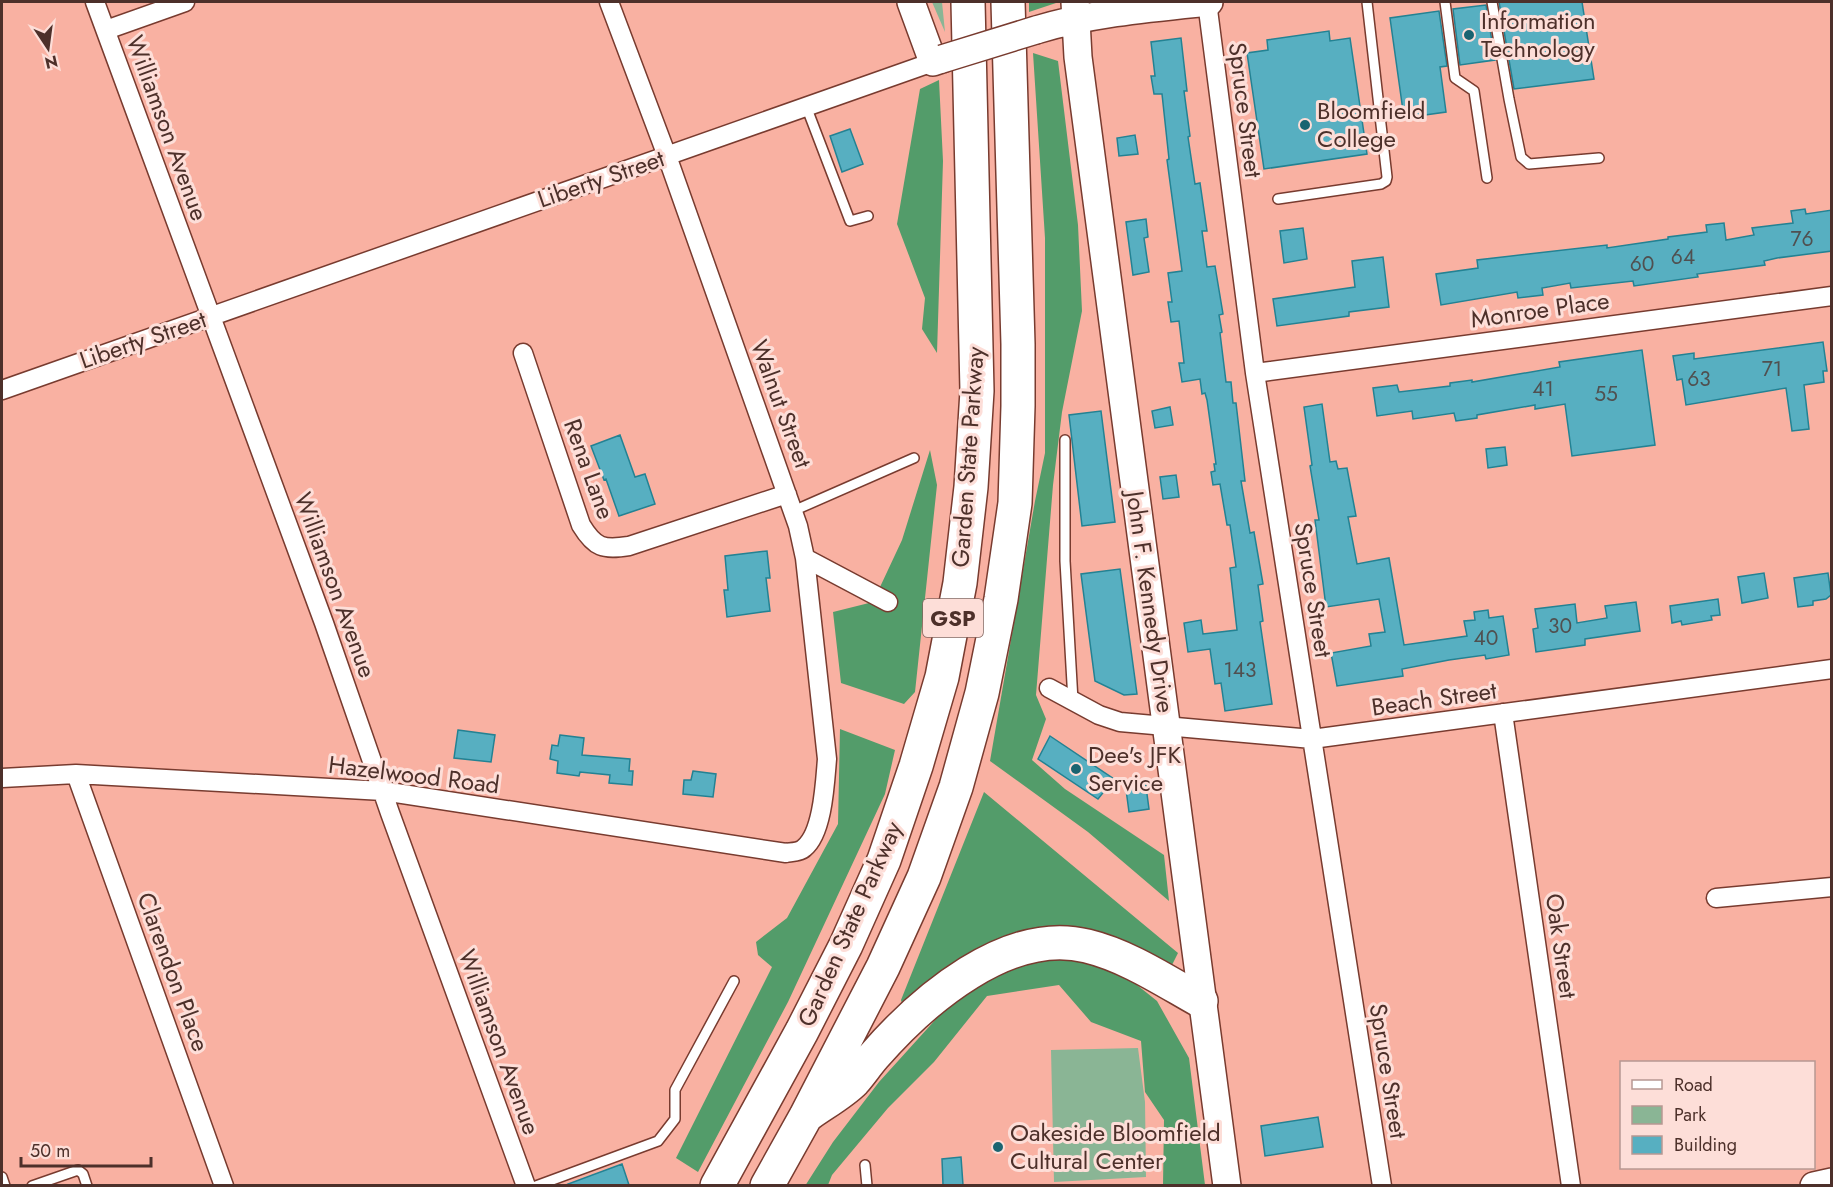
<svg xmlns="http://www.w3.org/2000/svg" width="1833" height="1187" font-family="Jost,sans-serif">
<rect width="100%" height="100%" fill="#f9b1a2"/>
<path fill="#8ab595" d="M932,2H942L945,32Z
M1138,1048L1145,1102L1146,1177L1054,1182L1051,1050Z"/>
<path fill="#539c6a" d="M1029,2H1056V3L1029,12Z
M1033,53L1058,61L1078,225L1082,311L1062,412L1053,485L1036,695L1046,719L1032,760L1065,789L1164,855L1169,901L1088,832L990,761L1035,501L1045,453V238Z
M939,80L943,161L937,353L922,329L925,298L897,224L920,89Z
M930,450L937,485L915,692L904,704L841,683L833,612L873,602L902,540Z
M840,729L895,750L885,794L788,1002L698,1172L676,1158L772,967L758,955L756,942L787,918L838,824Z
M984,792L1178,953L1169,971L1052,933L905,1014L901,1000Z
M1060,955L1112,965L1157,1001L1189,1058L1205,1185H1163L1164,1120L1145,1092L1141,1041L1091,1022L1059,985L987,996L934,1062L888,1108L832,1175L828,1185L805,1186L833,1142L879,1082L946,1008L1008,964Z"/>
<path fill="#57afc1" stroke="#238293" stroke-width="1.5" d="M1499,2H1582L1594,79L1514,89Z
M1486,5L1495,60L1460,65L1453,9Z
M1439,11L1447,66L1440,67L1446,112L1404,118L1390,18Z
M1329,31L1330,41L1350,38L1367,154L1264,169L1247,53L1268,50L1267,40Z
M1181,38L1187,91H1184L1190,136L1188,137L1195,184L1200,183L1207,231H1202L1207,267L1215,266L1223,314L1219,315L1222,332L1220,333L1226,382H1231L1233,403H1236L1245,481H1241L1250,533L1254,532L1263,584L1258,585L1263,621L1260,622L1272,704L1225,711L1221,683L1215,684L1210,649L1188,652L1184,623L1201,620L1203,634L1237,630L1230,568L1236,567L1230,525H1227L1220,484L1213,485L1211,472L1215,471L1214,464H1216L1207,400L1205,393L1202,394L1200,379L1182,382L1179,363H1184L1179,321L1171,322L1168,302H1172L1168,273L1182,271L1167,160L1169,159L1162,94H1154L1151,76H1155L1151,42Z
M850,129L863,164L842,172L830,136Z
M1135,135L1138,154L1119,156L1117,138Z
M1805,209L1806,214L1832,210V251L1777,258L1764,261L1765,265L1697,274L1698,277L1634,286L1633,281L1571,288L1570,283L1542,288L1543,295L1518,298L1517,292L1441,305L1436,274L1478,268L1477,260L1607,245V248L1668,239V237L1707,232L1706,225L1724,223L1726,240L1754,235L1752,228L1793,223L1791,211Z
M1146,219L1148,237L1144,238L1149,272L1133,275L1126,222Z
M1303,228L1307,259L1284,263L1280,231Z
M1383,257L1389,307L1349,312V316L1277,326L1273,299L1355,287L1352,261Z
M1823,342L1827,371H1823L1824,382L1804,385L1809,429L1792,431L1786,388L1686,405L1682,379L1677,380L1673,356L1694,353V359Z
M1642,350L1655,445L1572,456L1565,404L1535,409V405L1477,415V418L1456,421L1454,413L1413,419L1412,411L1377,416L1373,388L1397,385L1399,392L1450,386V383L1472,380V382L1560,367L1559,362Z
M1322,404L1330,462L1336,461L1338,469L1347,468L1356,516L1348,517L1357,564L1389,558L1404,645L1467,636L1464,621L1475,620L1474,612L1488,610L1489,618L1503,616L1509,655L1486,659L1485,655L1449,660L1402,669L1403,676L1337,686L1331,653L1371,646L1369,634L1385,632L1379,599L1326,607L1315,520H1319L1310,466L1312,465L1304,407Z
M1170,407L1173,425L1155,428L1152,411Z
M1101,411L1115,522L1082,526L1069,415Z
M620,435L635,477L645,474L655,504L619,516L606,479L604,480L591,446Z
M1505,447L1507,465L1488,468L1486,449Z
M1176,475L1179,497L1163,499L1160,477Z
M767,551L770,578H766L770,611L727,617L724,590H728L725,556Z
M1120,569L1137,694L1124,695L1095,681L1081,574Z
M1764,573L1768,598L1742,603L1738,577Z
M1828,573L1831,595L1826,599L1813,601V605L1798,607L1794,578Z
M1718,599L1720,615L1711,616L1712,620L1682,625L1681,621L1672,623L1670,606Z
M1636,602L1640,631L1585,639V645L1536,652L1533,629L1538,628L1535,609L1575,604L1577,623L1607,618L1605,606Z
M458,730L495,735L491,762L454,758Z
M560,735L584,738L582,755L630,759L629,771H633L632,785L609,783L610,775L580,772L579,776L557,773L558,761L550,759L552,745L558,746Z
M1050,736L1114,779L1098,799L1038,759Z
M693,771L716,774L713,797L683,794L684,780H691Z
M1145,779L1149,809L1129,812L1125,782Z
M1318,1117L1323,1147L1265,1156L1261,1126Z
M961,1157L963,1185H943L942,1159Z
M622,1164L629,1185H569L568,1184Z"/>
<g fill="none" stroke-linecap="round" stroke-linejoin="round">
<g stroke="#783b2f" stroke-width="12">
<path id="lane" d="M1445,2L1455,78L1474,91L1487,178
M1492,2L1509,99L1521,157L1529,164L1599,158
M806,106L850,221L868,216
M1278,199L1381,184L1386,181L1387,177L1367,2
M1065,440V561L1073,701
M793,511L914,458
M865,1165L867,1186
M2,1177L5,1186
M32,1186L78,1170L83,1174L87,1186
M536,1186L658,1141L675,1119V1090L734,981"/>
</g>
<g stroke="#783b2f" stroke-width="21">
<path id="street" d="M95,2L324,623L390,813L526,1186
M1207,2L1255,373L1382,1186
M106,30L185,2
M523,353L581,525C595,548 603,550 629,546L787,494
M1255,373L1832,296
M2,390L933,62
M805,558L888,602
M1049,688L1099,715L1120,722L1312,739L1832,669
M1503,713L1571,1186
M76,774L224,1186
M2,778L76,774L383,791L786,853C792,852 800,852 804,848C823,833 825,782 827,759L805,558L798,526L667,156L609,2
M1716,898L1832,887"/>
</g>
<g stroke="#783b2f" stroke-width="30">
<path id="secondary" d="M911,2L933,62L942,59
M1075,2L1078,57L1227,1186
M1036,30C1092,13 1150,8 1209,2
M1814,1186L1832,1182"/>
</g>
<g stroke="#783b2f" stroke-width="36">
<path id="highway" d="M810,1113C824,1103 842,1093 854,1081C861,1073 867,1064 874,1056C922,1001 1008,926 1087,946C1128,956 1165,981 1201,1001
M717,1186L802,1031L846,945L884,860L916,766L942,677L960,583L971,487L977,391L968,2
M767,1186L806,1116L883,967L924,877L956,787L982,693L1001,599L1015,503L1018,406V344L1008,2"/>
</g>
<use href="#lane" stroke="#fff" stroke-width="9"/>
<use href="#street" stroke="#fff" stroke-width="18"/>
<use href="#secondary" stroke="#fff" stroke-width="27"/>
<use href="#highway" stroke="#fff" stroke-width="33"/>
<g stroke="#783b2f" stroke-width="30" stroke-linecap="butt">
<path id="secondary-bridge" d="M942,59L1036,30"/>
</g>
<use href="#secondary-bridge" stroke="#fff" stroke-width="27"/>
</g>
<g fill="#1a6471" stroke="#fdded8" stroke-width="2">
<circle cx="1469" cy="35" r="6"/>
<circle cx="1305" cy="125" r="6"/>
<circle cx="1076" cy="769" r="6"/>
<circle cx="998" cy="1147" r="6"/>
</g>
<g text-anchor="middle" stroke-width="6" stroke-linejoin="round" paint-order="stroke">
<g font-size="21" fill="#505050">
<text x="1802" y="246">76</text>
<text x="1683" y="264">64</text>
<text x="1642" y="271">60</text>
<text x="1772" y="376">71</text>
<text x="1699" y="386">63</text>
<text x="1543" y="396">41</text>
<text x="1606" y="401">55</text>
<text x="1560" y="633">30</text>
<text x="1486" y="645">40</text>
<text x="1240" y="677">143</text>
</g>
<rect fill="#fdded8" stroke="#82645e" stroke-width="1.5" x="923" y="599" width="60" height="38" rx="4.5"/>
<g font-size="22" font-weight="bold" fill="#4d302a">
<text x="953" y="626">GSP</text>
</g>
<g font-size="24" fill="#4d302a" stroke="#fdded8" text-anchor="start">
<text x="1481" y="29">Information<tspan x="1481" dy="28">Technology</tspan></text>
<text x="1317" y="119">Bloomfield<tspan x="1317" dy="28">College</tspan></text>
<text x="1088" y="763">Dee's JFK<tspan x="1088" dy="28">Service</tspan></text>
<text x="1010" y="1141">Oakeside Bloomfield<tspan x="1010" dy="28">Cultural Center</tspan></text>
</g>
<g font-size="24" fill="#4d302a" stroke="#fdded8">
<text transform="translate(1245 110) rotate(83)" y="8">Spruce Street</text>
<text transform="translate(167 128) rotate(70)" y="8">Williamson Avenue</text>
<text transform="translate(601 179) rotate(-19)" y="8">Liberty Street</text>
<text transform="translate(1540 310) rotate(-8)" y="8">Monroe Place</text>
<text transform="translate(143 340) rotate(-19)" y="8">Liberty Street</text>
<text transform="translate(781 404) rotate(70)" y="8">Walnut Street</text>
<text transform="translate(968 457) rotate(-86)" y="8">Garden State Parkway</text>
<text transform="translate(589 469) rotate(70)" y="8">Rena Lane</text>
<text transform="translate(335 585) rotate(70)" y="8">Williamson Avenue</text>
<text transform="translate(1313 590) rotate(81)" y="8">Spruce Street</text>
<text transform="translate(1150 602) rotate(82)" y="8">John F. Kennedy Drive</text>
<text transform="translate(1434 699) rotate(-8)" y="8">Beach Street</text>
<text transform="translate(414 775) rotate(7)" y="8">Hazelwood Road</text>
<text transform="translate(850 924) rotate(-66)" y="8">Garden State Parkway</text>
<text transform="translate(1561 946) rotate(82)" y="8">Oak Street</text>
<text transform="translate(173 972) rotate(70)" y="8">Clarendon Place</text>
<text transform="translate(499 1042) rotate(70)" y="8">Williamson Avenue</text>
<text transform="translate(1388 1071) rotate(81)" y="8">Spruce Street</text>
</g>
</g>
<rect width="1833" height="1187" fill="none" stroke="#4d302a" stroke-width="6"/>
<rect x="1620" y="1061" width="195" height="108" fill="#fdded8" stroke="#b79892" stroke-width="1.5"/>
<rect x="1632" y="1080" width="30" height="9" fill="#ffffff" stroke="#b79892" stroke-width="1.5"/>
<text x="1674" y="1091" font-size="18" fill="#4d302a">Road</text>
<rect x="1632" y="1106" width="30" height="18" fill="#8ab595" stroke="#b79892" stroke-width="1.5"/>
<text x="1674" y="1121" font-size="18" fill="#4d302a">Park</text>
<rect x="1632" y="1136" width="30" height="18" fill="#57afc1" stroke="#b79892" stroke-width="1.5"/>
<text x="1674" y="1151" font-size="18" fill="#4d302a">Building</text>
<g transform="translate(48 48) rotate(167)" stroke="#fdded8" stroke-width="4.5" paint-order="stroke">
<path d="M0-4.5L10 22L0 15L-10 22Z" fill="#4d302a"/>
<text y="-9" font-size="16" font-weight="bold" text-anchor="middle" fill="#4d302a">N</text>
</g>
<path d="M21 1157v9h130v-9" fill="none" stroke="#4d302a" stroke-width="3"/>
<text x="30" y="1157" font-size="18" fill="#4d302a" stroke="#fdded8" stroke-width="4.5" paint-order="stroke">50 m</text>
</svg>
